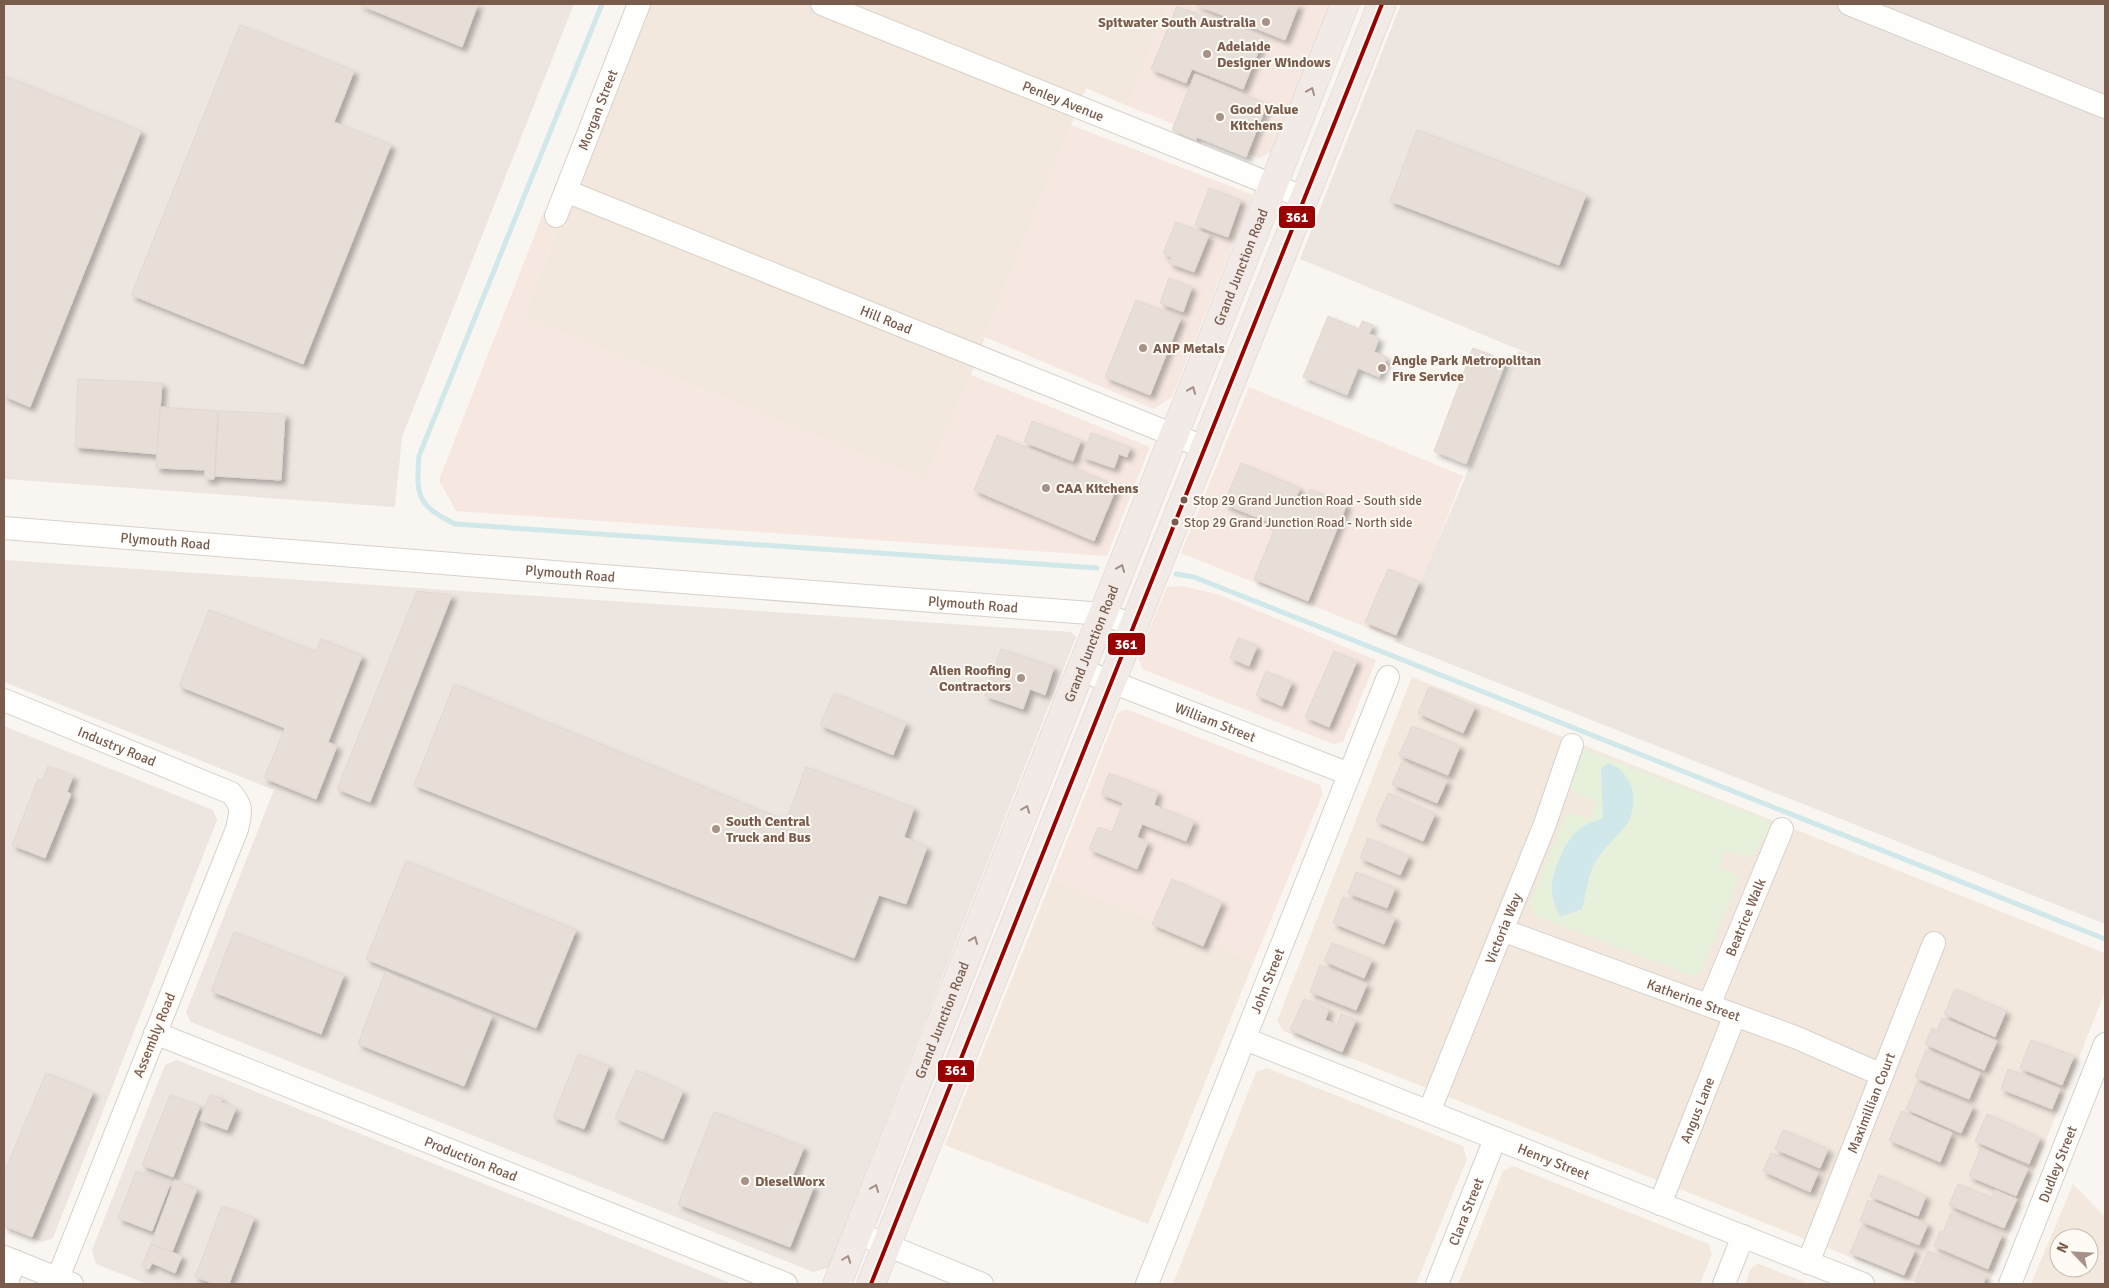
<svg xmlns="http://www.w3.org/2000/svg" width="2109" height="1288" font-family="Signika,sans-serif">
<defs>
<filter id="shadow"><feDropShadow dx="4.5" dy="4.5" stdDeviation="2.5" flood-color="#0004"/></filter>
</defs>
<rect width="100%" height="100%" fill="#f9f5f0"/>
<path fill="#f2e8de" fill-rule="evenodd" d="M647,4H1168L1128,106L1086,88L985,337L971,375L925,480L523,317Z
M1412,677L2105,953V992L1989,1284H1918L1283,1031L1277,1021Z
M1052,879L1254,961L1148,1224L945,1145Z
M1267,1068L1463,1146L1467,1159L1416,1284H1173L1256,1072Z
M1513,1166L1709,1244L1712,1254L1700,1284H1458L1503,1171Z
M2073,1184L2105,1217V1284H2031ZM2059,1238H2089V1268H2059Z
M1758,1264H1759L1810,1284H1745L1751,1268Z"/>
<path fill="#f6e8e1" d="M1168,4H1330L1271,152L1259,158L1128,106Z
M1071,125L1253,195L1172,397L1154,409L985,337Z
M544,211L562,218L523,317L925,480L971,375L1150,447L1107,556L456,511L439,480Z
M1249,387L1463,476L1428,567L1396,639L1181,553Z
M1183,586L1220,595L1376,660L1343,742L1333,744L1142,669L1138,656L1167,587Z
M1126,709L1320,785L1323,793L1254,961L1052,879L1117,714Z"/>
<path fill="#ede5e0" d="M4,4H574L402,437L395,507L4,479Z
M1401,4H2105V924L1395,642L1519,351L1542,359L1300,259Z
M4,560L1071,632L1076,637L828,1268L813,1272L191,1022L186,1012L274,790L4,682Z
M4,726L213,810L217,820L53,1238L42,1242L4,1227Z
M177,1060L733,1284H147L96,1264L92,1250L165,1065Z"/>
<path fill="#e7f0db" d="M1580,747L1774,823L1754,854L1747,857L1725,850L1719,867L1736,875L1738,881L1701,971L1692,976L1534,915L1530,904L1565,817L1570,813L1590,818L1597,803C1590,799 1581,797 1575,792C1564,783 1577,758 1580,747Z"/>
<path fill="#d0e8ea" d="M1609,763C1631,773 1639,795 1630,818C1625,830 1604,847 1596,861C1588,874 1586,894 1582,909L1560,917C1557,909 1552,899 1552,891C1550,875 1564,844 1575,833C1582,825 1593,822 1603,818L1601,768Z"/>
<g fill="none" stroke-linecap="round" stroke-linejoin="round">
<path stroke="#d0e8ea" stroke-width="5" d="M602,4L419,456C416,496 417,505 455,524L1097,568
M1176,574L1194,577L2105,939"/>
</g>
<path fill="#e6ded7" stroke="#e2d8d2" filter="url(#shadow)" d="M358,4H478L462,47Z
M1194,4H1299L1285,40Z
M1177,6L1263,40L1243,89L1192,69L1186,83L1151,69Z
M240,25L354,71L334,122L391,145L303,364L131,295Z
M1195,74L1267,104L1246,157L1197,137L1196,140L1172,130Z
M4,76L141,131L30,407L4,396Z
M1417,130L1586,195L1559,265L1390,201Z
M1209,188L1241,200L1228,237L1195,225Z
M1176,222L1209,235L1194,272L1169,263L1171,257L1163,253Z
M1169,278L1192,287L1183,312L1160,303Z
M1136,300L1181,318L1150,395L1105,377Z
M1328,316L1359,329L1362,321L1373,325L1369,334L1379,338L1374,352L1387,357L1379,377L1358,368L1347,395L1303,377Z
M1473,348L1506,361L1466,464L1434,451Z
M78,379L162,383L157,454L75,447Z
M160,407L218,411L214,479H205V470L156,468Z
M219,411L285,414L281,480L215,476Z
M1032,421L1081,440L1073,461L1024,442Z
M1091,433L1130,447L1127,457L1119,454L1114,468L1082,457Z
M997,435L1117,486L1094,541L974,490Z
M1241,463L1300,488L1296,498L1305,501L1310,489L1347,504L1308,601L1254,579L1276,525L1224,504Z
M1388,569L1419,582L1396,635L1365,622Z
M417,591L452,595L370,802L337,789Z
M209,610L316,652L321,639L362,656L328,742L337,746L316,799L264,778L285,728L179,686Z
M1238,638L1257,646L1249,666L1230,658Z
M1001,649L1054,667L1045,695L1030,689L1023,709L985,696Z
M1334,651L1357,661L1329,727L1305,717Z
M1266,671L1292,682L1282,706L1256,695Z
M454,684L786,821L806,767L914,808L904,837L927,847L906,904L879,895L854,958L414,785Z
M1429,687L1475,707L1463,733L1418,713Z
M834,693L906,723L893,755L820,725Z
M1412,726L1460,746L1448,775L1399,755Z
M1402,762L1447,781L1437,803L1392,784Z
M48,766L73,776L67,792L71,794L45,858L12,845L38,779L42,781Z
M1109,773L1158,792L1154,805L1194,821L1186,841L1142,824L1137,837L1148,842L1137,869L1089,849L1098,827L1112,832L1123,803L1101,794Z
M1388,793L1435,814L1423,841L1376,821Z
M1368,838L1409,856L1400,875L1360,858Z
M406,861L576,930L536,1028L366,959Z
M1356,872L1395,888L1387,908L1348,893Z
M1172,879L1222,902L1203,946L1152,924Z
M1343,897L1395,918L1384,944L1333,923Z
M234,932L344,975L321,1034L211,991Z
M1332,943L1372,960L1364,978L1324,961Z
M1320,965L1367,984L1356,1010L1310,992Z
M385,972L492,1016L464,1086L358,1044Z
M1955,989L2006,1011L1995,1037L1944,1014Z
M1304,999L1329,1009L1325,1020L1337,1025L1341,1014L1356,1020L1342,1052L1290,1030Z
M1942,1018L1997,1041L1984,1070L1925,1044L1932,1028L1937,1031Z
M2031,1040L2074,1056L2062,1085L2020,1068Z
M1926,1050L1980,1073L1969,1099L1915,1077Z
M578,1054L609,1066L584,1129L553,1117Z
M2008,1069L2060,1089L2052,1109L2001,1089Z
M636,1070L683,1091L663,1139L615,1118Z
M46,1073L93,1092L32,1237L4,1226V1173Z
M1917,1083L1973,1107L1961,1133L1906,1109Z
M210,1094L222,1099L221,1102L236,1108L227,1130L200,1120Z
M170,1095L200,1106L173,1177L142,1165Z
M1902,1111L1952,1133L1940,1162L1889,1140Z
M714,1112L804,1147L792,1177L814,1186L790,1247L678,1204Z
M1987,1114L2040,1138L2029,1164L1975,1141Z
M1783,1130L1828,1149L1820,1168L1775,1149Z
M1981,1148L2028,1169L2016,1196L1969,1176Z
M1771,1153L1818,1173L1810,1192L1763,1171Z
M136,1171L170,1184L152,1231L118,1218Z
M1879,1175L1926,1196L1918,1216L1870,1196Z
M175,1180L197,1189L172,1252L151,1244Z
M1958,1184L1992,1198L1995,1190L2017,1199L2004,1228L1949,1205Z
M1868,1200L1928,1224L1919,1245L1860,1221Z
M222,1206L254,1218L229,1284H215L195,1277Z
M1951,1213L2002,1235L1988,1269L1934,1246L1940,1231L1943,1232Z
M1861,1227L1915,1250L1904,1275L1850,1253Z
M151,1244L182,1256L175,1273L152,1263L149,1269L142,1266Z
M1928,1251L1986,1277L1983,1284H1923L1915,1281Z"/>
<g fill="none" stroke-linecap="round" stroke-linejoin="round">
<g stroke="#d7d1cb" stroke-width="24">
<g id="minor">
<path id="s1" d="M822,4L1305,198"/>
<path d="M1849,4L2105,107"/>
<path id="s2" d="M566,191L1206,448"/>
<path id="s3" d="M556,216L639,4"/>
<path id="s4" d="M4,528L616,577L1103,614L1133,625"/>
<path id="s5" d="M1081,670L1349,774"/>
<path id="s6" d="M4,700L231,793C243,807 241,811 237,829L58,1278"/>
<path id="s7" d="M1502,930L1795,1037L1882,1075"/>
<path id="s8" d="M1709,1005L1782,829"/>
<path id="s9" d="M155,1033L786,1284"/>
<path id="s10" d="M1245,1039L1863,1284"/>
<path id="s11" d="M1429,1112L1545,824L1572,745"/>
<path id="s12" d="M1660,1204L1735,1015"/>
<path d="M857,1233L982,1284"/>
<path d="M4,1257L72,1284"/>
<path id="s13" d="M1808,1263L1934,943"/>
<path d="M6,1284L15,1261"/>
<path id="s14" d="M1147,1284L1388,677"/>
<path id="s15" d="M1437,1284L1495,1139"/>
<path d="M1724,1284L1743,1236"/>
<path id="s16" d="M2010,1284L2105,1044"/>
</g>
</g>
<g stroke="#dad1cc" stroke-width="29">
<g id="highway">
<path id="s17" d="M837,1284L1345,4"/>
<path d="M871,1284L1382,4"/>
</g>
</g>
<use href="#minor" stroke="#fefefd" stroke-width="22"/>
<use href="#highway" stroke="#f2eae7" stroke-width="28"/>
<g stroke="#fffaf3" stroke-width="8">
<path id="bus-1" d="M871,1284L1382,4"/>
</g>
<use href="#bus-1" stroke="#900" stroke-width="4"/>
</g>
<defs><path id="oneway-chevron" d="M-2-3.5L2.5 0L-2 3.5" fill="none" stroke-width="1.6" stroke-linecap="round" stroke-linejoin="round" transform="scale(1.25)"/></defs>
<g stroke="#a48e83">
<use href="#oneway-chevron" transform="translate(1311 91) rotate(-68)"/>
<use href="#oneway-chevron" transform="translate(1192 390) rotate(-68)"/>
<use href="#oneway-chevron" transform="translate(1121 568) rotate(-68)"/>
<use href="#oneway-chevron" transform="translate(1026 809) rotate(-69)"/>
<use href="#oneway-chevron" transform="translate(974 940) rotate(-68)"/>
<use href="#oneway-chevron" transform="translate(875 1188) rotate(-68)"/>
<use href="#oneway-chevron" transform="translate(847 1259) rotate(-69)"/>
</g>
<g fill="#a69286" stroke="#fffaf3" stroke-width="2">
<circle cx="1266" cy="22" r="5"/>
<circle cx="1207" cy="54" r="5"/>
<circle cx="1220" cy="117" r="5"/>
<circle cx="1143" cy="348" r="5"/>
<circle cx="1382" cy="368" r="5"/>
<circle cx="1046" cy="488" r="5"/>
<circle cx="1021" cy="678" r="5"/>
<circle cx="716" cy="829" r="5"/>
<circle cx="745" cy="1181" r="5"/>
</g>
<g fill="#7a5c4d" stroke="#fffaf3" stroke-width="2">
<circle cx="1184" cy="500" r="4.5"/>
<circle cx="1175" cy="522" r="4.5"/>
</g>
<g text-anchor="middle" stroke-width="4" stroke-linejoin="round" paint-order="stroke">
<g font-size="13" fill="#7a5c4d" stroke="#fffaf3" text-anchor="start">
<text x="1193" y="505">Stop 29 Grand Junction Road - South side</text>
<text x="1184" y="527">Stop 29 Grand Junction Road - North side</text>
</g>
<g font-size="14" font-weight="bold" fill="#7a5c4d" stroke="#fffaf3" text-anchor="start">
<text x="1256" y="27" text-anchor="end">Spitwater South Australia</text>
<text x="1217" y="51">Adelaide<tspan x="1217" dy="16">Designer Windows</tspan></text>
<text x="1230" y="114">Good Value<tspan x="1230" dy="16">Kitchens</tspan></text>
<text x="1153" y="353">ANP Metals</text>
<text x="1392" y="365">Angle Park Metropolitan<tspan x="1392" dy="16">Fire Service</tspan></text>
<text x="1056" y="493">CAA Kitchens</text>
<text x="1011" y="675" text-anchor="end">Alien Roofing<tspan x="1011" dy="16">Contractors</tspan></text>
<text x="726" y="826">South Central<tspan x="726" dy="16">Truck and Bus</tspan></text>
<text x="755" y="1186">DieselWorx</text>
</g>
<g font-size="14" fill="#7a5c4d" stroke="#fffaf3">
<text dy="5" stroke="none"><textPath href="#s1" startOffset="260">Penley Avenue</textPath></text>
<text dy="5" stroke="none"><textPath href="#s3" startOffset="114">Morgan Street</textPath></text>
<text dy="5" stroke="none"><textPath href="#s17" startOffset="1094">Grand Junction Road</textPath></text>
<text dy="5" stroke="none"><textPath href="#s2" startOffset="345">Hill Road</textPath></text>
<text dy="5" stroke="none"><textPath href="#s4" startOffset="162">Plymouth Road</textPath></text>
<text dy="5" stroke="none"><textPath href="#s4" startOffset="568">Plymouth Road</textPath></text>
<text dy="5" stroke="none"><textPath href="#s4" startOffset="972">Plymouth Road</textPath></text>
<text dy="5" stroke="none"><textPath href="#s17" startOffset="689">Grand Junction Road</textPath></text>
<text dy="5" stroke="none"><textPath href="#s5" startOffset="144">William Street</textPath></text>
<text dy="5" stroke="none"><textPath href="#s6" startOffset="122">Industry Road</textPath></text>
<text dy="5" stroke="none"><textPath href="#s8" startOffset="95">Beatrice Walk</textPath></text>
<text dy="5" stroke="none"><textPath href="#s11" startOffset="198">Victoria Way</textPath></text>
<text dy="5" stroke="none"><textPath href="#s14" startOffset="326">John Street</textPath></text>
<text dy="5" stroke="none"><textPath href="#s7" startOffset="204">Katherine Street</textPath></text>
<text dy="5" stroke="none"><textPath href="#s17" startOffset="284">Grand Junction Road</textPath></text>
<text transform="translate(154 1035) rotate(-68)" y="5">Assembly Road</text>
<text dy="5" stroke="none"><textPath href="#s13" startOffset="172">Maximillian Court</textPath></text>
<text dy="5" stroke="none"><textPath href="#s12" startOffset="101">Angus Lane</textPath></text>
<text dy="5" stroke="none"><textPath href="#s9" startOffset="340">Production Road</textPath></text>
<text dy="5" stroke="none"><textPath href="#s10" startOffset="332">Henry Street</textPath></text>
<text dy="5" stroke="none"><textPath href="#s16" startOffset="129">Dudley Street</textPath></text>
<text dy="5" stroke="none"><textPath href="#s15" startOffset="78">Clara Street</textPath></text>
</g>
</g>
<g stroke="#fffaf3" stroke-width="2">
<rect x="1278" y="205" width="38" height="24" rx="5" fill="#900"/>
<rect x="1107" y="632" width="39" height="24" rx="5" fill="#900"/>
<rect x="937" y="1059" width="38" height="24" rx="5" fill="#900"/>
</g>
<g font-size="14" text-anchor="middle" font-weight="bold" fill="#fff">
<text x="1297" y="222">361</text>
<text x="1126" y="649">361</text>
<text x="956" y="1075">361</text>
</g>
<rect width="2109" height="1288" fill="none" stroke="#7a5c4d" stroke-width="10"/>
<g transform="translate(2074 1253) rotate(295)"><circle r="24" fill="#fffaf3" stroke="#cabbb1"/>
<path d="M0-4L9 19L0 12L-9 19Z" fill="#a69286"/>
<text y="-8" font-size="14" font-weight="bold" text-anchor="middle" fill="#7a5c4d">N</text>
</g>
</svg>
